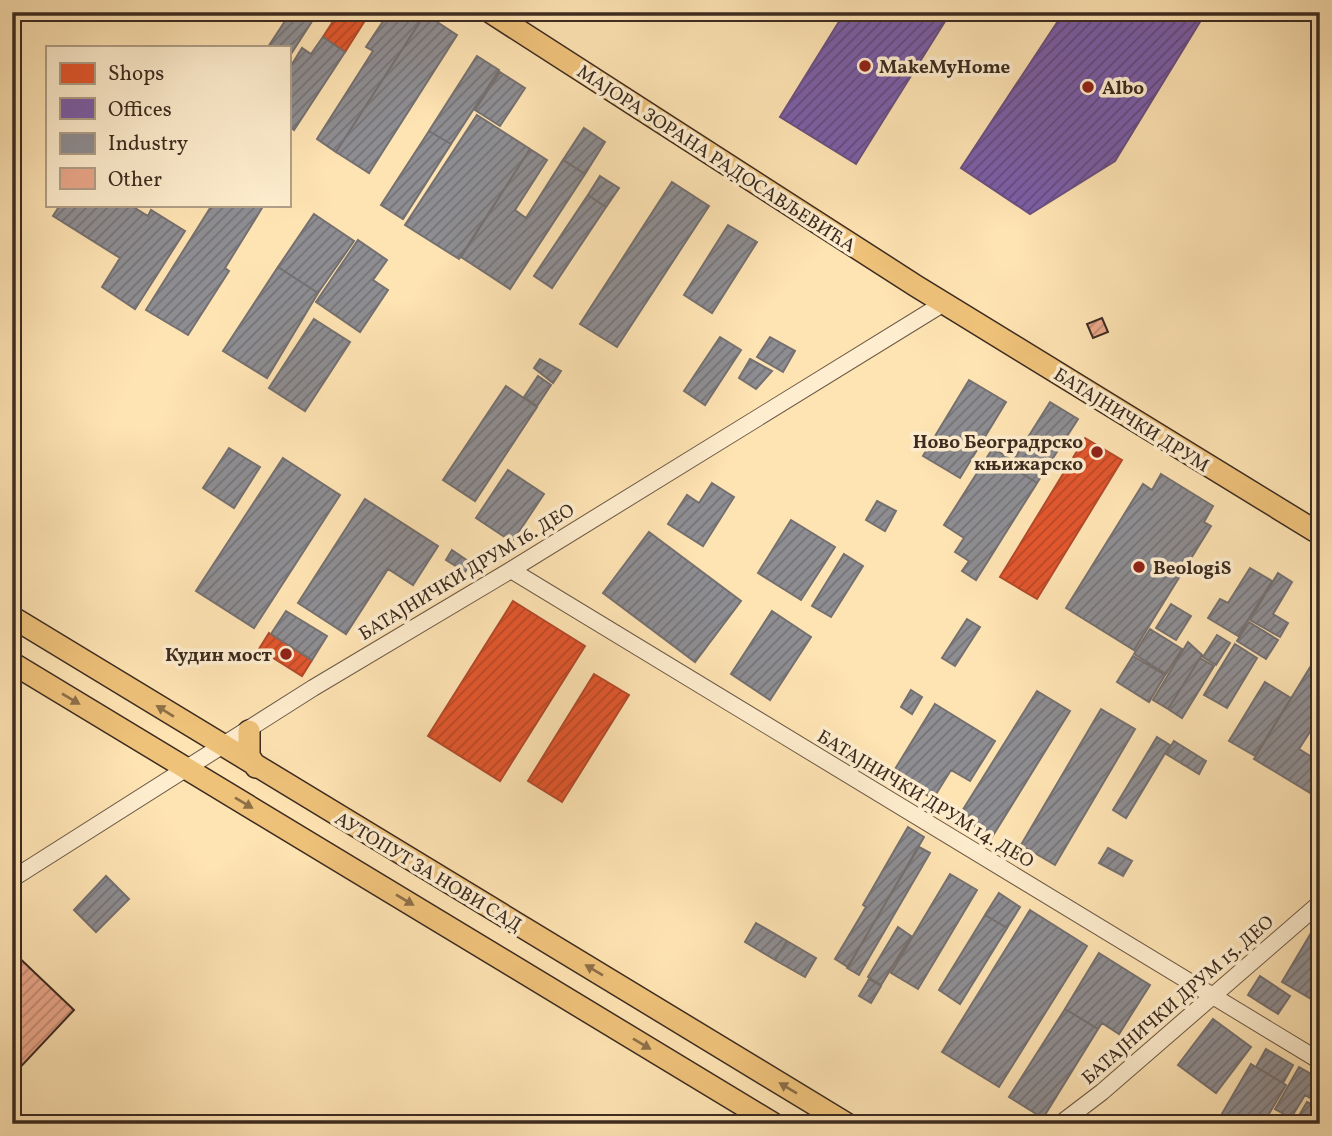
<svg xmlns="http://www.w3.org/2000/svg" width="1332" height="1136" font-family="Vollkorn,serif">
<defs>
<pattern id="shops-hatch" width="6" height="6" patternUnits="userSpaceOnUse" patternTransform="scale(1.75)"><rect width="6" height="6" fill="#e4572e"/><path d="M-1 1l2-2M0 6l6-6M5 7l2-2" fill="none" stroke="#ba4827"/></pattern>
<pattern id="offices-hatch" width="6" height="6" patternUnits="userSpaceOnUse" patternTransform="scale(1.75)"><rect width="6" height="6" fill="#7b5ea7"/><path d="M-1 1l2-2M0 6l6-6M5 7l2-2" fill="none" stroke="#614a80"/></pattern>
<pattern id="industry-hatch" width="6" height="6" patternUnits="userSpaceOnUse" patternTransform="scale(1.75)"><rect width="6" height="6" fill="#8d8d92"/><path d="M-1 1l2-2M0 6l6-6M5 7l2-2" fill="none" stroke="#747377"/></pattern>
<pattern id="building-hatch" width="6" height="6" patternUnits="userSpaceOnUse" patternTransform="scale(1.75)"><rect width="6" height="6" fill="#eba88b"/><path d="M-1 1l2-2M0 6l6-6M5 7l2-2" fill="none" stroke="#c08971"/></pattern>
</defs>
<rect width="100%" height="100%" fill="#fee3b3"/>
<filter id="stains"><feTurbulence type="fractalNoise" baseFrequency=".00286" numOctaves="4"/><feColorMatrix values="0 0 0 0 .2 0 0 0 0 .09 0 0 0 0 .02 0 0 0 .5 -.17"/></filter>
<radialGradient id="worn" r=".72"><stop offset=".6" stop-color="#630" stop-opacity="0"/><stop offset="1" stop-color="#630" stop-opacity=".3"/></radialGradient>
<path fill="url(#shops-hatch)" stroke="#b24a2a" stroke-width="2" d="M339,12H349L364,22L345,52L323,37Z
M1085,438L1122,460L1037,599L1000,577Z
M513,601L585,646L500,781L428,736Z
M269,633L312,660L302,676L259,649Z
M594,674L629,695L562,802L528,781Z"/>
<path fill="url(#offices-hatch)" stroke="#684f7e" stroke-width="2" d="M845,12H945L949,15L856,164L780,117Z
M1064,12H1206L1115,161L1030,214L961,168Z"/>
<path fill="url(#industry-hatch)" stroke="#757070" stroke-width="2" d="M291,12H318L289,57V47H268Z
M398,12L425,14L336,152L317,139L373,51L366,47L386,17L392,21Z
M425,14L457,35L369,173L336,152Z
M323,37L345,52L294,130L289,126V69L302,48L311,54Z
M477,56L499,70L451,144L429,131Z
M500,72L525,88L500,126L475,110Z
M477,115L530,149L459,259L405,225Z
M584,128L605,142L585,174L563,160Z
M429,131L451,144L403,219L381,205Z
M530,149L547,160L515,210L526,218L563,160L585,174L510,289L461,257Z
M600,176L619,188L606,207L588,195Z
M672,182L709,206L617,347L580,324Z
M588,195L606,207L552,288L534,276Z
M60,205H130L148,216L151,210L185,231L135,309L102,287L120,258L53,216Z
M212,205H256L262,208L225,268L229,271L188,335L146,310Z
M314,214L354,241L318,293L278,267Z
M728,225L757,242L712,313L684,295Z
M358,240L387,260L373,280L388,290L360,332L316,302Z
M278,267L318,293L267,378L223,351Z
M314,319L350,342L305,411L269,388Z
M720,337L741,350L705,405L684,391Z
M770,337L795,351L783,372L757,357Z
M540,359L561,371L553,383L534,368Z
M750,359L772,371L756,389L739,378Z
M538,376L551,385L537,406L524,397Z
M969,380L1006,402L960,478L923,456Z
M506,386L537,407L475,501L443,480Z
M1050,402L1078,419L1037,483L1010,466Z
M229,448L260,467L234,508L203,488Z
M993,448L1013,461L1010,466L1037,483L976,580L962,571L969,561L955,552L964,538L944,525Z
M283,458L340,495L254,628L196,591Z
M508,470L544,494L512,542L476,518Z
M1161,474L1213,506L1204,522L1211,526L1134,650L1066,608L1143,484L1152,490Z
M712,483L734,497L703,546L668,524L687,495L699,503Z
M365,499L438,546L413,585L388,569L346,634L298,603Z
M877,501L896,511L885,531L866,520Z
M791,520L835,547L801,600L758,573Z
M649,532L741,601L695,662L603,593Z
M452,550L471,563L465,572L446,560Z
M844,554L863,566L831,617L812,606Z
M1250,568L1272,581L1238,636L1208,618L1220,599L1228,603Z
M1278,573L1292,582L1273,614L1288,623L1280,637L1250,620Z
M1171,604L1191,616L1176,640L1156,628Z
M286,611L327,636L312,660L271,634Z
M772,611L811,637L770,700L731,674Z
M967,619L980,627L955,666L942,658Z
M1249,622L1278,640L1266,659L1237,641Z
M1150,629L1182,649L1166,674L1134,654Z
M1217,635L1230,643L1216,665L1203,657Z
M1188,642L1202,655L1168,709L1153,700Z
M1235,644L1257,658L1227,708L1204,695Z
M1320,652V676L1309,669Z
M1133,656L1165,675L1149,702L1117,682Z
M1200,658L1214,666L1182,718L1168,709Z
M1309,669L1320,676V716L1299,749L1320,762V799L1254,759Z
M1265,682L1291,698L1255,756L1229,741Z
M911,690L922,697L912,714L901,707Z
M1037,691L1070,711L992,837L959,816Z
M935,704L995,741L970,781L951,770L933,799L892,774Z
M1101,709L1135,729L1055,865L1021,845Z
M1157,737L1170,745L1126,818L1113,810Z
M1174,741L1206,761L1199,774L1166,754Z
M908,827L924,837L848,967L835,959L866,907L863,905Z
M919,847L930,853L859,975L847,968Z
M1108,848L1132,861L1123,876L1099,863Z
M950,874L977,890L918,989L891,973Z
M106,876L129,899L96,932L74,910Z
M999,893L1020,907L1007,928L985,915Z
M1030,910L1087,946L999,1087L942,1052Z
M985,915L1007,928L960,1004L939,990Z
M756,923L787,941L775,960L745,942Z
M1317,923L1320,925L1318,1003L1282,982Z
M898,927L911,936L881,985L868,977Z
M787,941L816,958L805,977L775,960Z
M1099,953L1150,985L1119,1034L1102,1023L1098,1029L1065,1009Z
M1260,976L1290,996L1278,1014L1248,995Z
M869,979L881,986L871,1003L859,996Z
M1065,1009L1098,1029L1043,1118L1009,1097Z
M1213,1019L1251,1047L1216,1093L1178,1065Z
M1266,1049L1293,1065L1283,1083L1256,1067Z
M1251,1064L1286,1085L1263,1124H1216Z
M1299,1067L1320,1079V1104L1305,1095L1291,1118L1275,1109Z
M1307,1102L1320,1109V1124H1294Z"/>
<path fill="url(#building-hatch)" stroke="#3c2b20" stroke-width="2" d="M1102,318L1108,332L1093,338L1087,324Z
M12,951L74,1010L12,1076Z"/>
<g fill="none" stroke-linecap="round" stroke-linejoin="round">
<g stroke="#6c5945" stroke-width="18">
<path id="minor" d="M511,570L1320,1061
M12,879L313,688L511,570L944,303
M1060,1124L1102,1092L1320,903"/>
</g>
<g stroke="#3c2b20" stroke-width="24">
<path id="major" d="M490,12L916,286L1320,534
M12,617L847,1124
M12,663L774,1124
M249,731V756L256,767"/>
</g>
<use href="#minor" stroke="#feedce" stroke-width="16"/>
<use href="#major" stroke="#efc27a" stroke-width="21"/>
</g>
<defs><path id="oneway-solid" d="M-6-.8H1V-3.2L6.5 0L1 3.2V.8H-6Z" transform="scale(1.75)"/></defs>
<g fill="#8d6f48">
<use href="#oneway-solid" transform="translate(71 699) rotate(31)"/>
<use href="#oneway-solid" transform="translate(165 711) rotate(-148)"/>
<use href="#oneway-solid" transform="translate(244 803) rotate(31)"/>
<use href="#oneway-solid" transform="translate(405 900) rotate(31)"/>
<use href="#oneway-solid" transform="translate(594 970) rotate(-149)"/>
<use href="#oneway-solid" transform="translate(642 1044) rotate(31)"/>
<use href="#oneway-solid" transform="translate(788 1088) rotate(-149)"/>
</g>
<g fill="#8f2418" stroke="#feedce" stroke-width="2.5">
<circle cx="865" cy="66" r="7"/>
<circle cx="1088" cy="87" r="7"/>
<circle cx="1097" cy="452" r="7"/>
<circle cx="1139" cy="567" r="7"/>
<circle cx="286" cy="654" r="7"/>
</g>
<g text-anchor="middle" stroke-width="7" stroke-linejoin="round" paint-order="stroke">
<g font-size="19" font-weight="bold" fill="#3c2b20" stroke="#feedce" text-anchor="start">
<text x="879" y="73">MakeMyHome</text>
<text x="1102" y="94">Albo</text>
<text x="1083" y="448" text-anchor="end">Ново Београдрско<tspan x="1083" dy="22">књижарско</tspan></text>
<text x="1153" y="574">BeologiS</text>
<text x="272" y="661" text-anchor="end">Кудин мост</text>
</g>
<g font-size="19" fill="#3c2b20" stroke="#feedce">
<text transform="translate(717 158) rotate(33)" y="7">МАЈОРА ЗОРАНА РАДОСАВЉЕВИЋА</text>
<text transform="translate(1132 419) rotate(32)" y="7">БАТАЈНИЧКИ ДРУМ</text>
<text transform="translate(466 571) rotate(-31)" y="7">БАТАЈНИЧКИ ДРУМ 16. ДЕО</text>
<text transform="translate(926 798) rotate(31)" y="7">БАТАЈНИЧКИ ДРУМ 14. ДЕО</text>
<text transform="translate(429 871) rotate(31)" y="7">АУТОПУТ ЗА НОВИ САД</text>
<text transform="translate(1177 999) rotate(-41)" y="7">БАТАЈНИЧКИ ДРУМ 15. ДЕО</text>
</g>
</g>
<rect width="1332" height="1136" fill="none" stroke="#fee3b3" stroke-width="42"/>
<rect x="14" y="14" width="1304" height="1108" fill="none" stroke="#3c2b20" stroke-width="3.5"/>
<rect x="21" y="21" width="1290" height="1094" fill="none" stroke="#3c2b20" stroke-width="2"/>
<rect x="46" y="46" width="245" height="161" fill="#feedce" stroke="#b09f88" stroke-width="2"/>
<rect x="60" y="63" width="35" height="21" fill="#e4572e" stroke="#b09f88" stroke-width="2"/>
<text x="108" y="80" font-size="21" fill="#3c2b20">Shops</text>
<rect x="60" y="98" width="35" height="21" fill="#7b5ea7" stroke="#b09f88" stroke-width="2"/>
<text x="108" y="116" font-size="21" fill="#3c2b20">Offices</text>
<rect x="60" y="133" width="35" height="21" fill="#8d8d92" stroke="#b09f88" stroke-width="2"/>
<text x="108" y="150" font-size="21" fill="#3c2b20">Industry</text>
<rect x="60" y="168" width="35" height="21" fill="#eba88b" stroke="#b09f88" stroke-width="2"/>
<text x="108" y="186" font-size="21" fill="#3c2b20">Other</text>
<rect width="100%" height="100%" filter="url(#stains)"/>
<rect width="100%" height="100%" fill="url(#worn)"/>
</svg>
